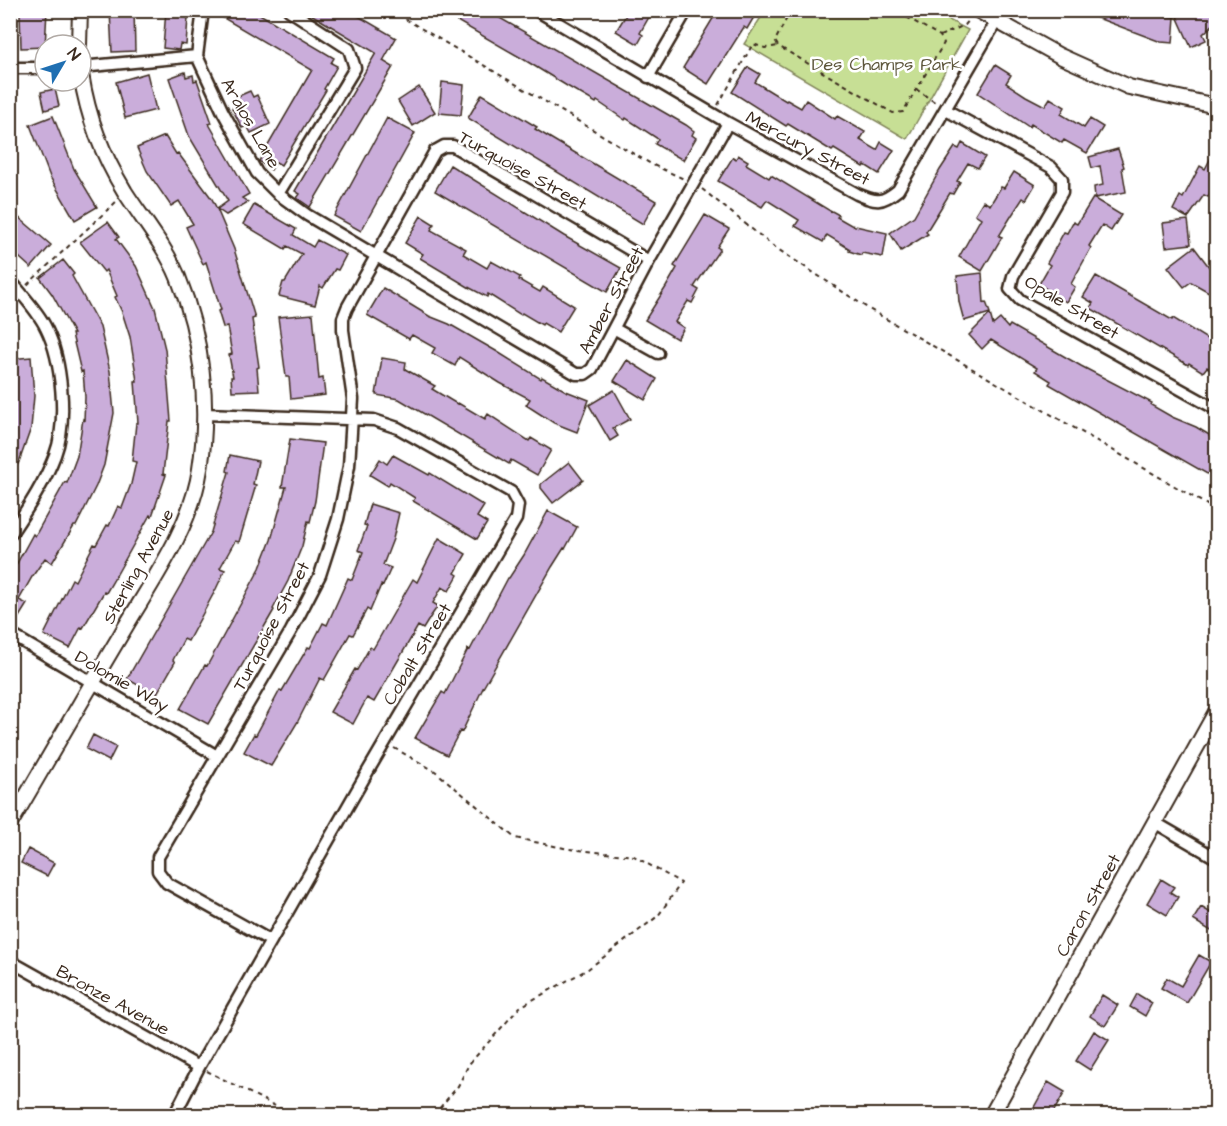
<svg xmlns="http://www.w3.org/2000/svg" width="1227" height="1126" font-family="'Architects Daughter',sans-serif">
<rect width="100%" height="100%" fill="#fff"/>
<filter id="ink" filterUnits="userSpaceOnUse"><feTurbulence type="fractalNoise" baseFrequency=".0167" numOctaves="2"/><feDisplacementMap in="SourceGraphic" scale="12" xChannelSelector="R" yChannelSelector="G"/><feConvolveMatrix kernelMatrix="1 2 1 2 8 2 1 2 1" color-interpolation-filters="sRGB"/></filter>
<g filter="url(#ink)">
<path fill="#c7df95" stroke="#81845a" stroke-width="1.5" d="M765,11H932L968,30L907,139L744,44Z"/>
<path fill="#caadda" stroke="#3b2a1e" stroke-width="1.5" d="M32,10H47L45,47L21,48L20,13H32Z
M110,10H134L135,51L112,52Z
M166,10H183L182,17L188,18L186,45L180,44L179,50L163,48Z
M210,10H253L334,58L331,63L337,66L324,89L326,90L281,165L276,162L271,170L259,161L312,70Z
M304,10H348L396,38L383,61L393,67L310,207L297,198L300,194L295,191L376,53Z
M438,10H486L686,125L694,131L692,135L696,138L683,160L655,144L658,139L626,118L625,120L597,101L596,103L567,86L523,59Z
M629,10H653L640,33L643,35L638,44L616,31Z
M718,10H743L754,17L747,29L744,27L708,84L683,68Z
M1143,10L1158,16L1175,17L1173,43L1161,42L1079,11Z
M1189,10H1212L1216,16V22L1203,34L1206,40L1191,47L1177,16Z
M995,65L1011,75L1006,83L1026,96L1045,106L1050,98L1065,107L1061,114L1084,128L1090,119L1103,127L1087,153L1064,140L1062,143L1031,124L1029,127L978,93Z
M748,67L760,74L755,82L786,101L787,100L801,108L806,100L835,119L837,116L865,132L860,140L877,150L881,142L894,150L879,174L865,165L863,167L834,149L832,151L788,124L786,126L732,92Z
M185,72L186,77L193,75L194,81L197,80L212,123L209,124L249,194L242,198L248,202L226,215L217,209L234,249L255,318L252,319L259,367L257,368L259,390L232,391L231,377H233L229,355L232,354L227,326L223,327L218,311L221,310L206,262L203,264L186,227L193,224L179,201L171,206L147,171L137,148L165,136L176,154L178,153L212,199L217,209L228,201L189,136L169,78Z
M147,73L156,110L125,118L116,82Z
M442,82L464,85L461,115L439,113Z
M419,87L435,112L413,126L398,101Z
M55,89L59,106L45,110L41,92Z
M250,91L253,97L257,95L270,124L251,133L247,126L242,128L232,108L237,105L234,98Z
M482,94L537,127L535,129L656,201L643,224L468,118Z
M53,116L74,169L97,207L75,220L50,177L30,125Z
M387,118L415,133L361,231L334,216Z
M962,143L985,157L978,168L968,163L957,181L960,182L953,194L950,193L926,232L928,234L901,251L890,233L914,216L940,170L955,147L959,149Z
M1216,148V191L1212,189L1208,197L1204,195L1188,218L1173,210L1180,196L1183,198L1200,166L1205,169Z
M1118,149L1124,167L1122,168L1126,192L1095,198L1094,187L1103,185L1100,166L1092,168L1089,157Z
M738,155L748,161L746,164L769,178L771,175L830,211V210L839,215L837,217L851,225L887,233L883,257L862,253L861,255L849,251L850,249L827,235L823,242L795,226L799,220L767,200L762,207L718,181L733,157L736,159Z
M450,165L564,236L621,268L607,292L435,191Z
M1014,172L1035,185L1026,200L1023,198L1012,215L999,236L1002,237L982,271L959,257L981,218L975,214L983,201L990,205L1001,187L1004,188Z
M1093,198L1121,215L1111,231L1102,225L1089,246L1091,248L1071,284L1075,287L1066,302L1039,284L1050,265L1047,263L1064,232L1067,233L1073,222L1077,224Z
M254,205L296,229L293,235L313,247L317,240L346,255L338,270L335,269L323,288L320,286L315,305L279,296L283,282H285L302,254L287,246L285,249L243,224Z
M10,210L51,245L31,268L10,249Z
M705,215L729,229L717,247L720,249L694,287L699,290L692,303L688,301L675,322L684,328L677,339L645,320L666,287L677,268L674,266Z
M421,216L434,224L431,230L466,249L463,254L487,268L491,261L520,277L519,280L540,292L543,287L574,306L558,332L543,323L542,325L522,313L521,315L488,294L487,297L470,288L420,258L423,254L405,243Z
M1188,220L1191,244L1166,247L1163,223Z
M108,222L119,237L116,239L136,266L155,308L165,349L171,421H169L163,474L166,475L152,516L150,515L117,574L106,593L104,592L83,628L81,627L70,648L44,635L72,579L75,581L94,544L96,545L107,525L109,526L118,506L122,508L131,484L136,462L132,461L136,423H138L135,381H137L130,337L122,312L115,297L117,296L106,270L104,272L80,242Z
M1194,247L1216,276V296L1191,282L1184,287L1168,267Z
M63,260L74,274L72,276L100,327L110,371L114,413L104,465L96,486L76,526H74L52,563L45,558L32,577L19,600L27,604L19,617L12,613L10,616V576L33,534L35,536L65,482L67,483L77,456L83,419L84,420L85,397L83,371L81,372L72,334H74L52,294L40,278Z
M982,273L984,303L986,302L990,313L964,321L959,302L957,276Z
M1096,276L1172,320L1173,318L1210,341L1216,330V372L1207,367L1203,372L1189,363L1188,365L1090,308L1093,303L1083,297Z
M383,288L429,316L449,324L496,351L541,379L542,377L566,391L589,400L577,432L554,423L526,405L530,399L500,383L459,357L455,366L432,353L435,348L412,335L409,339L367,315Z
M313,314L319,379L323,378L325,395L291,399L289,377H286L278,317Z
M990,314L993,325L1000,319L1008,328L1010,325L1081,366L1152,403L1151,405L1172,417L1196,427L1216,439V479L1049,384L1051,381L1035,371L1037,368L991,340L982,349L969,335Z
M31,357L34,396L31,428L19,462L10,478V359Z
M382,358L406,362L405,369L435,386L432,389L457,404L458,403L485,419L488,414L529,441L531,438L551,450L537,475L511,460L509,464L399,399L376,395Z
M627,360L657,379L645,400L614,381Z
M614,390L630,419L613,428L618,436L610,441L589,405Z
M290,439L323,443L315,501L310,522L308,521L302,546L288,581L273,609L274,610L208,724L180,709L205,665L207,666L260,568L271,540L286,487H282Z
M230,455L258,461L253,484L256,485L245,522L239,542L235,541L220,568L225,570L216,589L188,641L184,639L173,660L175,662L156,695L127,679L211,532L229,472L227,471Z
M393,455L429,475L430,473L484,506L477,517L487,523L477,539L413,501L415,498L390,482L388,486L370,475L380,459L387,464Z
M569,462L583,480L553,503L541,488V484Z
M370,504L399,513L393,539L383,565L391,568L383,586L381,585L370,611L367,609L353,635L350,634L324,680L320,678L297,723L271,766L244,752L254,734L256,735L280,690L282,691L308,647L310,648L323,623L327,625L348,578L352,580L363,552L358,550L367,526L364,525Z
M548,511L577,527L565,549L564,548L552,567L483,688L462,732L460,731L447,755L415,738L442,692L445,694L468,649L470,650L508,578H509L524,555Z
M439,538L466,554L455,573L458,575L449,591L442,587L433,603L438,606L431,616L423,629L418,626L374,702L367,698L353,724L330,712L355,669L357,670L370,647L373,649L413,579L417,582Z
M93,735L116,747L109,761L86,749Z
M28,849L54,863L47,876L21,863Z
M1161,879L1174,887L1170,892L1178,897L1167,915L1147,903Z
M1201,907L1216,916V934L1193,920Z
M1199,955L1211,962L1187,1003L1161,988L1167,978L1181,986Z
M1137,994L1152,1003L1145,1016L1130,1007Z
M1102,995L1118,1005L1105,1026L1090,1016Z
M1094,1031L1109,1040L1090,1070L1076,1061Z
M1048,1082L1065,1092L1051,1116H1043L1033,1109Z"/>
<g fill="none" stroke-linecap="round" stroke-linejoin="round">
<g stroke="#3b2a1e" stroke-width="15">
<path id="minor" d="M536,10L728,123L857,194C876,202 881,204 898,190L1003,10
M197,56L203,10
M81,67L197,56L223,112L257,173L278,194L307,215L576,374H585L592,369L649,261L728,123
M10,68H45
M648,77L687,10
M946,110L1051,167L1062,179V192L1013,276L1010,289L1020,300L1216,409
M278,194L355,68L349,49L289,10
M10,280C22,295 38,311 46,328C62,360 68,421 55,455C44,484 27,509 10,535
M615,329L658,353
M10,634L217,756
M1154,822L1216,858
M271,941L167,883L158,871V857L291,631L320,575L338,519L349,466L353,399L343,330V318L347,308L435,151L444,146H453L649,261
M10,961L199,1067
M174,1116L199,1067L368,771L516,519L518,505L511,492L398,428L374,420L204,414"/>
</g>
<g stroke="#3b2a1e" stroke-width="18">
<path id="tertiary" d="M977,10L1060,56L1129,87L1216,106
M79,45L80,10
M10,824C47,761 83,698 120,636C150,584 191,529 200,469C210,406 202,336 178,277C165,246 143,220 125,192C102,154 88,118 81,74
M991,1116L1216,712"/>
</g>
<path stroke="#3b2a1e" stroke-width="2" stroke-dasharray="4.5 4.5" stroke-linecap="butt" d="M390,10L651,164L684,179
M791,10L775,41L778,46L893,113L903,112L944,43L940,36L894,10
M940,36L965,25L970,19
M916,89L936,103
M718,105L753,44L765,48L778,46
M702,189L773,246L869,309L1216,510
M27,285L117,201
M394,748L435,771L515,838L569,849L634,856L681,883L658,916L588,969L520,1007L469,1064L458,1086L433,1116
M207,1071L287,1112L299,1116"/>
<use href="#minor" stroke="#fff" stroke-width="10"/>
<use href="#tertiary" stroke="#fff" stroke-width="14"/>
</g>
</g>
<g text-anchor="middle" stroke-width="5" stroke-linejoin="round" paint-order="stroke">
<g font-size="18" fill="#5e573c" stroke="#fff">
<text x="887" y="70">Des Champs Park</text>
</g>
<g font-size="18" fill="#3b2a1e" stroke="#fff">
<text transform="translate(251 123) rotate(60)" y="6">Aralos Lane</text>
<text transform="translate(808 148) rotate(28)" y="6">Mercury Street</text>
<text transform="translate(523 170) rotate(29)" y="6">Turquoise Street</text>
<text transform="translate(611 300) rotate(-62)" y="6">Amber Street</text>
<text transform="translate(1072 307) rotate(31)" y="6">Opale Street</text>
<text transform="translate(138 566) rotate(-61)" y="6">Sterling Avenue</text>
<text transform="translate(271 626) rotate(-62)" y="6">Turquoise Street</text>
<text transform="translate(417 654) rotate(-59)" y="6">Cobalt Street</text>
<text transform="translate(122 681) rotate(30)" y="6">Dolomie Way</text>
<text transform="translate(1088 905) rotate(-61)" y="6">Caron Street</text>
<text transform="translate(113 1000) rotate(29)" y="6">Bronze Avenue</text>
</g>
</g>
<rect width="1227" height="1126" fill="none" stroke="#fff" stroke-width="36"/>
<rect x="18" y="18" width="1191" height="1090" fill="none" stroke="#3b2a1e" stroke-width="2" filter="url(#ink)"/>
<g transform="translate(63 63) rotate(51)"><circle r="28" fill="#ffffff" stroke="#b1aaa5" stroke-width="1.5"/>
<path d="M0-4.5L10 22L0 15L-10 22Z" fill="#1f6fb2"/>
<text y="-9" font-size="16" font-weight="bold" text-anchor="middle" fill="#3b2a1e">N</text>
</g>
</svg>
